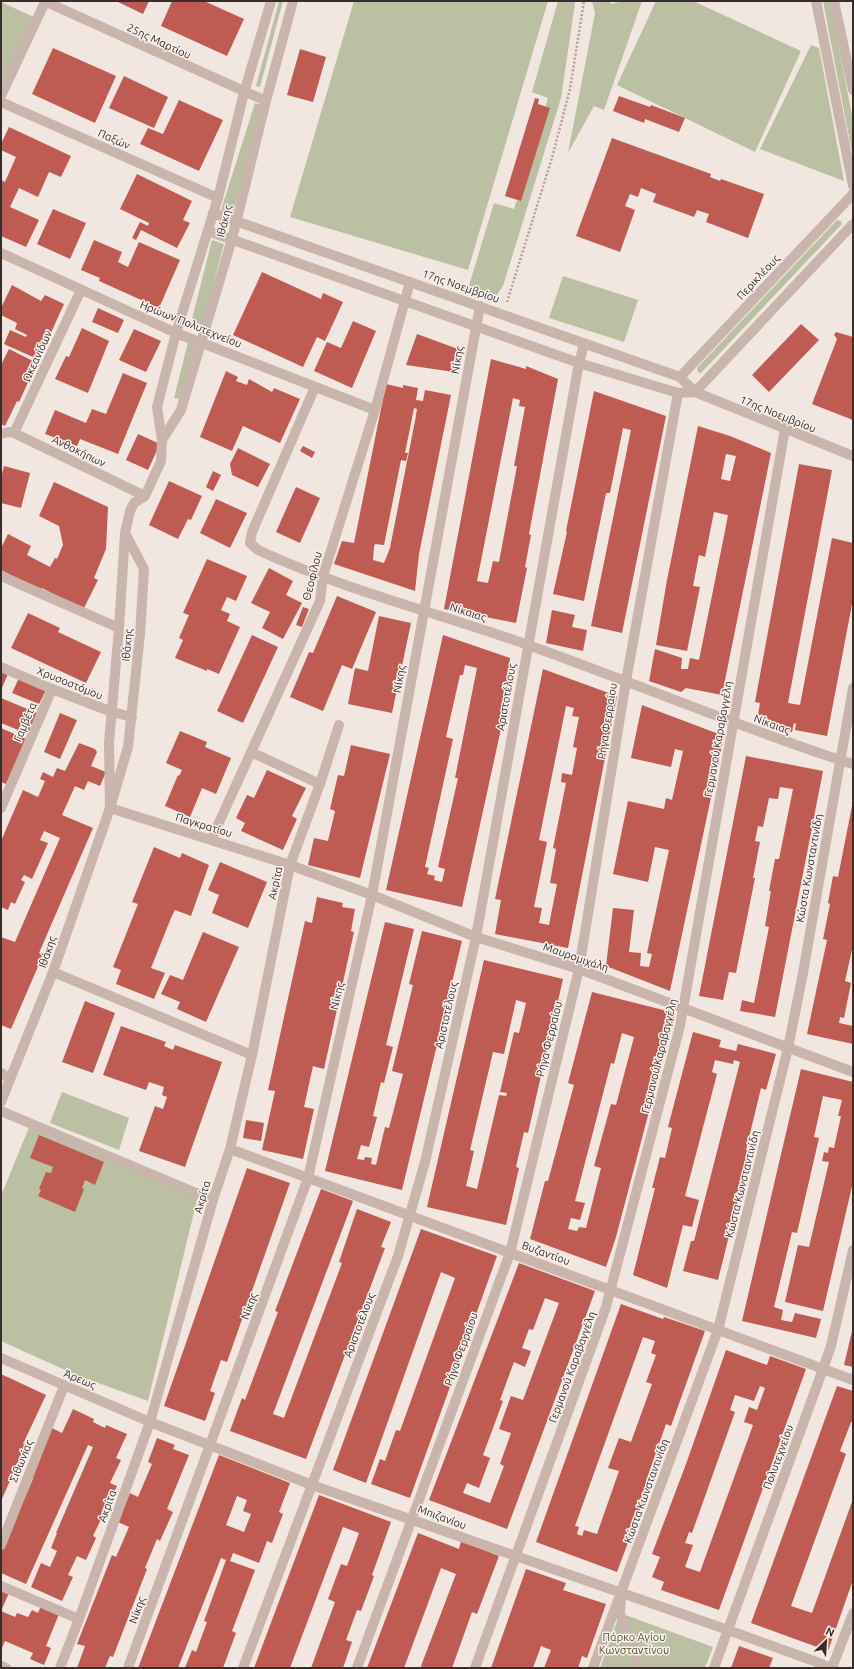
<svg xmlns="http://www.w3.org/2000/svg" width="854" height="1669" font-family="Ubuntu,sans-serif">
<rect width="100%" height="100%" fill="#f1e6e0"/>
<path fill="#bac0a1" d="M279,1H283L260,87L256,86Z
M354,1H548L468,270L290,217Z
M558,1H575V3L561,98L503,286L495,298L468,289L494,203L514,209L548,98L532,92Z
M592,1H610L611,4L623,1H642L604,110L594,106L568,153L595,13Z
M656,1H693L801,51L755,152L617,85Z
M823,1H830L853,121V158Z
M1,2L36,18L1,99Z
M811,45L819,48L844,181L760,149Z
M255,103L266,107L232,214L221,210Z
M837,220L841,221L842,224L701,373L698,372L697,368Z
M212,240L224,244L202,327L191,323Z
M563,276L638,300L624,342L549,318Z
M188,342L197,345L179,399L174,398Z
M62,1092L129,1118L119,1150L50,1123Z
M30,1125L198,1196L148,1401L76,1375L1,1341V1196Z
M620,1613L713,1647L705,1668H600Z"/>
<path fill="#be5b52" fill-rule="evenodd" d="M116,1H149L143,14Z
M172,1H204L244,19L227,56L161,26Z
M53,48L116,76L95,123L32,94Z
M300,49L326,57L313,102L287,95Z
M124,76L168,97L154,128L109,108Z
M619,96L650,107L651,105L685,118L679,132L645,119L644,123L613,111Z
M535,98L539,99L538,104L550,108L521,201L505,196Z
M179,100L223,120L199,171L140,144L148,128L163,134Z
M9,127L71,156L61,177L49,172L38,197L19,188L10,207L39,220L26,247L1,236V180L5,182L16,157L1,150V144Z
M612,138L711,174L710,177L720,181L721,179L764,194L748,238L706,222L709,214L697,210L694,217L653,202L656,194L641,188L638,197L630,194L625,206L635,210L620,252L576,236Z
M137,174L192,201L183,220L190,223L177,248L141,230L136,240L132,238L140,222L148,226L149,223L120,209Z
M53,209L86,223L70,259L37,244Z
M94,240L122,252L118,262L128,267L139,242L180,260L159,308L99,281L100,278L81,270Z
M262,272L321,299L323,293L343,302L325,341L317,337L303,367L233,335Z
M12,285L41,301L45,295L64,304L45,346L42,344L35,358L4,344L10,330L26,337L27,335L15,329L17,323L1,315V308Z
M98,308L124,320L118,333L92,322Z
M353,321L376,331L352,388L314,371L327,342L341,348Z
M801,324L819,340L769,392L752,375Z
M82,328L109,341L88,393L55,379L66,356L69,357Z
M134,329L161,341L146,372L119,360Z
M836,332L853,337V420L812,404L837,339L834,335Z
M417,334L458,349L454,372L406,365Z
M9,349L37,363L19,402L17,401L5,426L1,424V365Z
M491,359L526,369V366L558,379L529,534L531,535L525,567L527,568L516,623L444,609ZM513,398L520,400L519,406L525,407L514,466H517L499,562L493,561L488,583L477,581Z
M226,371L238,377L236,381L247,385L249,379L272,392L274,388L300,399L280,443L243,426L232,451L200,437Z
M123,373L147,383L118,454L80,439L77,446L45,434L55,410L86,423L92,409L106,414Z
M386,384L403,388V385L418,388L416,400L423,401L425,390L451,395L419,554L415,591L334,564L342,541L354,543ZM414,408L417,409L415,421L390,548L384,563L373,560L374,547L375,544L384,545L401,460L406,461L408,453H405Z
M594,391L666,416L622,633L591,626L631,430L623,428L610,493H606L584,601L553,594L567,532L566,531Z
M698,426L730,436L771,453L722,695L686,688L681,692L649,681L655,649L682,658L681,669H688L690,658L699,660L725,531L728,515L714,512L705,557L699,555L693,586L700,587L687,651L656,645L667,580ZM726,454L736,456L730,481L721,479Z
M138,434L160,444L148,470L126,460Z
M303,446L315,452L312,458L300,451Z
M238,448L270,464L258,487L232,475L230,464Z
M799,464L832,470L788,703L800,705L832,538L853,543V599L827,736L795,730L796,724L794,723L792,732L777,728L778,724L764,722L765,716L758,715L760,703L755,702Z
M4,466L30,473L21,508L1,503V478Z
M213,471L221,475L213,491L206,487Z
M169,481L202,496L191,520L188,519L178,539L149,525Z
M54,482L108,507L106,549L94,578L98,580L83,610L42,588L41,590L1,570V548L8,534L31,546L27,555L50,567L55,558L57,559L63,545L59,526L39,516Z
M296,487L320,498L300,543L276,532Z
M216,499L247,513L230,548L200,533Z
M207,559L247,576L236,601L227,597L221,610L230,614L227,621L240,627L219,674L207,669V671L175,658L183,640L179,638L189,615L183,613Z
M269,568L293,581L286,595L302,603L283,639L262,628L270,612L251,603Z
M337,596L376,612L352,669L342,665L323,711L290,697L309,652L313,653Z
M303,607L309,609L302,627L296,625Z
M552,610L575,615L572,627L587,630L583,651L546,643Z
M28,613L60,628L58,632L101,652L86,683L11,648Z
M379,616L411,623L392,713L348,704L355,668L368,671Z
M252,635L278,647L243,723L217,711Z
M443,635L510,658L504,715L462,907L386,890ZM465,665L477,668L455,778H458L438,867L445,869L442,882L434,880L435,876L427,874L429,868L425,867L453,739L446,737L460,675H463Z
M543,669L617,696L568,948L495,934L501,900L495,899ZM566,706L574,708L572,716L579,717L573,747L577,748L572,775L562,773L561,782L566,783L553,848L556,849L550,883L557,884L549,925L539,923L542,908L534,907L547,842L539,840Z
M1,671L8,674L1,690Z
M19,678L46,690L39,704L12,693Z
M1,698L37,713L28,734L1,723Z
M642,705L724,736L670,991L606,966L613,908L634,910L629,952L641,953L640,966L649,967L652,954L647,953L669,850L655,847L648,882L613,874L628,801L664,809L666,798L672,800L683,751L675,749L671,767L631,758Z
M60,713L77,720L60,759L44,752Z
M1,728L26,739L6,784L1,782Z
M180,731L207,742L205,747L231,758L216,794L202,788L190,817L165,806L178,775L179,776L182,770L166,763Z
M79,743L95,749L97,752L91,766L106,772L100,786L88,781L84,790L75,786L62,815L93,828L39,953L43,955L11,1029L1,1025V937L15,942L60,838L44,831L40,840L48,843L32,879L24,875L21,880L25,882L15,904L11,902L8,910L1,907V841L23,790L38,797L45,781L40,779L43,772L53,777L57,768L65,771Z
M351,745L390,754L360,878L308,865L314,838L328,841L335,811L330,809L338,775L344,776Z
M746,756L823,771L775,1017L740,1011L742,1000L754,1003L769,927L765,926L771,891H769L775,859H779L793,789L780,787L778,799L769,798L763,827L758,826L755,841L760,842L753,878H755L736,973L729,972L723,1000L699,996Z
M267,770L306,788L292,816L297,819L283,850L241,831L245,823L236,818L247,795L254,798Z
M852,806L853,945L845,981L851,983L844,1018L840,1017L839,1023L853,1026V1044L807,1034L827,940L823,939L830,904L828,903L833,876L838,877Z
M154,847L180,858L182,853L209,865L191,916L175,910L171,918L151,968L165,973L154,999L116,984L121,970L113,967L138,904L132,902Z
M220,862L267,882L248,928L212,913L219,895L208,890Z
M317,897L343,903L342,907L355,909L351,931L354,932L324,1069L313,1066L304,1107L314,1109L303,1159L262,1150L275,1091L268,1090L305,921L312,923Z
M385,922L414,929L386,1045L393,1047L384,1083L381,1082L373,1116L377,1117L369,1147L361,1145L357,1159L364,1160L365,1157L372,1158L371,1164L376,1165L385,1127L389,1128L403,1074L392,1071L413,985L409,984L422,931L462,941L402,1190L325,1171Z
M203,932L239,947L206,1022L177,1009L180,1002L161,994L170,975L183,980Z
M484,960L563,979L528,1133L524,1132L516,1167L519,1168L506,1225L427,1207ZM516,1000L526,1003L519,1033L514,1032L500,1092L507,1093L506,1096L499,1095L477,1189L466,1186L474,1151L470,1150L493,1052L504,1054Z
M592,992L675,1013L616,1237L606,1267L530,1239L545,1181H548L574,1085L568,1083ZM622,1033L634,1037L616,1105L611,1104L594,1166L601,1168L586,1228L579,1227L577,1231L568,1229L571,1218L580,1220L585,1203L575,1201L611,1063L614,1064Z
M85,1001L115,1013L93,1073L62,1062Z
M121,1026L166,1042L164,1046L173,1050L175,1045L222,1062L185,1167L139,1151L155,1106L163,1109L167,1097L162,1095L164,1087L149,1082L146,1090L103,1075Z
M693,1032L721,1040L719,1047L736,1051L738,1044L776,1054L766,1090L761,1088L746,1150L750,1151L718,1280L683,1271L691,1241H694L740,1062L734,1060L733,1064L715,1060L712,1072L717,1074L685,1196L699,1200L692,1227L683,1225L667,1288L633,1275L655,1188H652L660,1157L665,1158L672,1128L668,1127Z
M801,1069L853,1082V1182L823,1311L785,1302L798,1245L809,1247L829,1162L822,1161L824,1152L828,1153L829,1147L834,1148L841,1116H838L842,1100L823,1096L814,1137L819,1138L797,1233L792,1232L774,1307L783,1310L781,1320L792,1322L795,1313L821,1319L816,1338L742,1321Z
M246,1120L264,1123L261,1141L243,1138Z
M39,1135L104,1162L95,1185L85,1180L82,1188L84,1189L75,1212L38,1196L41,1190L39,1189L46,1172L51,1173L53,1167L30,1158Z
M247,1168L290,1183L227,1362L221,1360L210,1391L215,1393L205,1421L164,1406Z
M321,1189L353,1201L273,1414L284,1418L342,1263L339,1262L357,1209L391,1222L381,1247L385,1248L306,1459L230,1431L242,1398L245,1400L278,1312L275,1311Z
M421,1229L497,1256L410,1498L371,1484L380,1459L385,1461L396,1430L400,1431L455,1278L441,1272L366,1483L333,1470Z
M519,1263L595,1291L507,1529L429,1500ZM545,1298L559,1303L523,1400L511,1396L499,1429L511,1433L500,1464L504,1466L490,1503L463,1493L467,1483L479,1488L490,1458L483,1455L503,1401L500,1400L514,1362L525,1367L531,1351L522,1348L529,1329L533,1330Z
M621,1304L663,1319L664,1317L705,1331L671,1426L666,1424L646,1481L650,1483L617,1572L536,1542ZM643,1337L655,1341L651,1353L656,1355L646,1382L652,1384L631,1442L619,1438L608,1468L619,1471L597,1534L584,1530L582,1536L577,1534L579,1527L575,1526Z
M852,1331H853V1367L844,1365Z
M726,1350L767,1365L770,1356L806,1369L719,1610L661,1590L664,1582L652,1577L660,1557L652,1554L686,1464ZM760,1386L765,1388L757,1410L749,1407L744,1422L753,1425L700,1572L685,1567L693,1545L685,1543L689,1532L692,1533L735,1412L730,1410L735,1395L754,1401Z
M1,1374L46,1395L23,1444L26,1445L1,1501Z
M837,1386L853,1391V1422H851L840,1451L846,1454L791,1606L812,1613L853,1499V1580L828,1651L751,1623Z
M73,1409L94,1419L93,1422L105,1428L106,1425L127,1434L116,1458L121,1460L110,1483L117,1486L93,1536L96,1538L86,1560L77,1556L68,1575L73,1577L62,1601L31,1587L41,1563L50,1567L57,1551L51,1548L57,1533H56L93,1447L88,1445L26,1584L1,1573V1552L33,1479L30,1478L52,1428L62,1433Z
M157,1438L175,1445L173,1449L189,1455L167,1509L173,1512L160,1541L157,1539L145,1568L147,1569L113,1657L110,1656L105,1668H77L85,1646L77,1644L112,1555L116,1557L129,1527L118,1522L130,1493L138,1497L152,1464L148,1462Z
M219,1455L290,1483L279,1512L283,1514L272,1543L267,1541L259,1563L233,1553L230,1561L255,1570L232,1631L236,1633L223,1668H185L192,1650L196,1652L207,1622L204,1621L226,1560L221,1558L178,1668H138ZM237,1496L247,1500L243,1511L251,1514L244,1532L226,1525Z
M319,1495L391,1522L372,1575L374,1576L361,1611L357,1610L346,1640L352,1642L343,1668H311L335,1602L328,1599L341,1564L347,1566L359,1533L343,1527L290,1668H254Z
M418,1533L459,1549L461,1541L499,1556L477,1614L472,1612L452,1668H425L421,1666L456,1574L441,1568L404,1668H367Z
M526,1569L566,1583L563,1590L606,1604L587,1658L582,1656L578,1668H544L551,1650L541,1646L533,1668H491Z
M1,1590L9,1593L1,1611L15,1617L17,1613L28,1617L32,1610L38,1613L41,1606L59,1614L46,1646L51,1648L44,1665L30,1659L33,1653L5,1641L2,1648H1Z
M739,1646L773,1658L769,1668H731Z"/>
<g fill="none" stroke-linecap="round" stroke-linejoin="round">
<path stroke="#b59f97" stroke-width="2.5" stroke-dasharray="2 2" stroke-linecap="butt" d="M507,302L552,158L570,89L584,1"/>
<path stroke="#c9b5ac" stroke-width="10" d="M53,972L252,1055
M1,1111L213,1200
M621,1595L620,1613L639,1668"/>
<path stroke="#c9b5ac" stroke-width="10" d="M816,1L853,186
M834,1L853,90
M1,96L45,2
M1,102L218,198
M1,253L176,333L375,410
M680,377L853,194
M315,387L252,532L250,543L258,550C344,590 438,613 528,645C632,682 734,725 840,760
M695,392L853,224
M14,433L81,290
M1,576L119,628
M1,667L52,689
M251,752L320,784
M110,808L290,865L372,895L476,937L579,969L853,1072
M211,840L320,601L323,576L375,410L410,282
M1,1073L10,1079
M230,1149L853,1380
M150,1422L213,1200L230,1149L252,1055L290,865L320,784L339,725
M1,1545L64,1386
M1,1586L79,1619
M728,1630L833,1668
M1,1666L6,1668
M128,1668L308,1178L372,895L480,306
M243,1668L398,1256L425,1162L476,937L579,363L584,344
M357,1668L510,1253L579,969L626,681L678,393
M475,1668L606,1307L680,1026L785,429
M832,1668L853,1613"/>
<path stroke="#c9b5ac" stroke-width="10" d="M44,1L266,101
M213,213L680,377L695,392
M208,231L579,363L678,393L695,392L853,456
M1,434L9,432L14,433L145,496
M162,440L181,410L232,239L266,101L293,1
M840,760L853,764
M1,808L52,689L112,712L132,717
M110,808L109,743L119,628L125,533L130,511L134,503L145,496L161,461L162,440L157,407L176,333L218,198L244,93L271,1
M1,1102L53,972L110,808L128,747L140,634L144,569L125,533
M1,1358L150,1422L312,1485L728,1630
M60,1668L79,1619L150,1422
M593,1668L718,1330L788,1048L803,973L853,688
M714,1668L823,1369L831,1346L853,1250"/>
</g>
<g text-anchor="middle" stroke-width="3" stroke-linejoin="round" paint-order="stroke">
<g font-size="11" fill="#382d2b" stroke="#f9f1ec">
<text transform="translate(159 41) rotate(25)" y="4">25ης Μαρτίου</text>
<text transform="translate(114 139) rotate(24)" y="4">Παξών</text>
<text transform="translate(224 221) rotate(-76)" y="4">Ιθάκης</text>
<text transform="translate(758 277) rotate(-47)" y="4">Περικλέους</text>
<text transform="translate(461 286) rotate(19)" y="4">17ης Νοεμβρίου</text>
<text transform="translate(191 324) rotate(22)" y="4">Ηρώων Πολυτεχνείου</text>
<text transform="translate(37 356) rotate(-65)" y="4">Ωκεανίδων</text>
<text transform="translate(457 360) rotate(-80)" y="4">Νίκης</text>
<text transform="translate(778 414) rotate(22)" y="4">17ης Νοεμβρίου</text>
<text transform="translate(79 451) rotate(26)" y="4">Ανθοκήπων</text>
<text transform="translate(312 576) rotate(-76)" y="4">Θεοφίλου</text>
<text transform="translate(468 612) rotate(18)" y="4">Νίκαιας</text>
<text transform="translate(127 645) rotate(-85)" y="4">Ιθάκης</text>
<text transform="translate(399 679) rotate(-80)" y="4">Νίκης</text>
<text transform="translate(70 683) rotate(22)" y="4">Χρυσοστόμου</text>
<text transform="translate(506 697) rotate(-80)" y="4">Αριστοτέλους</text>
<text transform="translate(607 721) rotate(-81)" y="4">Ρήγα Φερραίου</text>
<text transform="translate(25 722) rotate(-67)" y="4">Γαμβέτα</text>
<text transform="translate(772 724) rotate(20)" y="4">Νίκαιας</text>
<text transform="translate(718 739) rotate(-80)" y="4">Γερμανού Καραβαγγέλη</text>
<text transform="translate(204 825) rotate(17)" y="4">Παγκρατίου</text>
<text transform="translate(809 868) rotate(-80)" y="4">Κώστα Κωνσταντινίδη</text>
<text transform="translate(275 883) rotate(-78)" y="4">Ακρίτα</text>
<text transform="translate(47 952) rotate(-71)" y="4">Ιθάκης</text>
<text transform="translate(576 957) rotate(19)" y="4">Μαυρομιχάλη</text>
<text transform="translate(337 996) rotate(-77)" y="4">Νίκης</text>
<text transform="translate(446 1015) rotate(-77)" y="4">Αριστοτέλους</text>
<text transform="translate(549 1039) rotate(-76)" y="4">Ρήγα Φερραίου</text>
<text transform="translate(659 1056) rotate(-76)" y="4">Γερμανού Καραβαγγέλη</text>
<text transform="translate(742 1184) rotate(-76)" y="4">Κώστα Κωνσταντινίδη</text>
<text transform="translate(202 1197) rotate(-74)" y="4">Ακρίτα</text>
<text transform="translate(546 1253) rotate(20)" y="4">Βυζαντίου</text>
<text transform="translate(249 1306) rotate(-70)" y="4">Νίκης</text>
<text transform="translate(359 1325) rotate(-69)" y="4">Αριστοτέλους</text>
<text transform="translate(461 1349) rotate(-70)" y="4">Ρήγα Φερραίου</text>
<text transform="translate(572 1367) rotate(-70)" y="4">Γερμανού Καραβαγγέλη</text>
<text transform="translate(80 1379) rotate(23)" y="4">Άρεως</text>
<text transform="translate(778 1457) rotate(-70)" y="4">Πολυτεχνείου</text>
<text transform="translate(21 1461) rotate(-68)" y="4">Σιθωνίας</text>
<text transform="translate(646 1491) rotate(-70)" y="4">Κώστα Κωνσταντινίδη</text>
<text transform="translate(107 1506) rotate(-70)" y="4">Ακρίτα</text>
<text transform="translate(442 1517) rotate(20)" y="4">Μπιζανίου</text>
<text transform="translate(137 1610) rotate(-70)" y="4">Νίκης</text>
</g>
<g font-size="11" fill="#4d5430" stroke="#f9f1ec">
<text x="634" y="1641">Πάρκο Αγίου<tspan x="634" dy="13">Κωνσταντίνου</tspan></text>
</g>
</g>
<rect width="854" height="1669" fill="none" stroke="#382d2b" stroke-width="4"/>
<g transform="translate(826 1641) rotate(25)" stroke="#f9f1ec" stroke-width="3" paint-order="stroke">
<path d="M0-3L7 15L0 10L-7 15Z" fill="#382d2b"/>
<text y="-6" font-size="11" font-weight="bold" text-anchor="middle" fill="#382d2b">N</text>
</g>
</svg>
